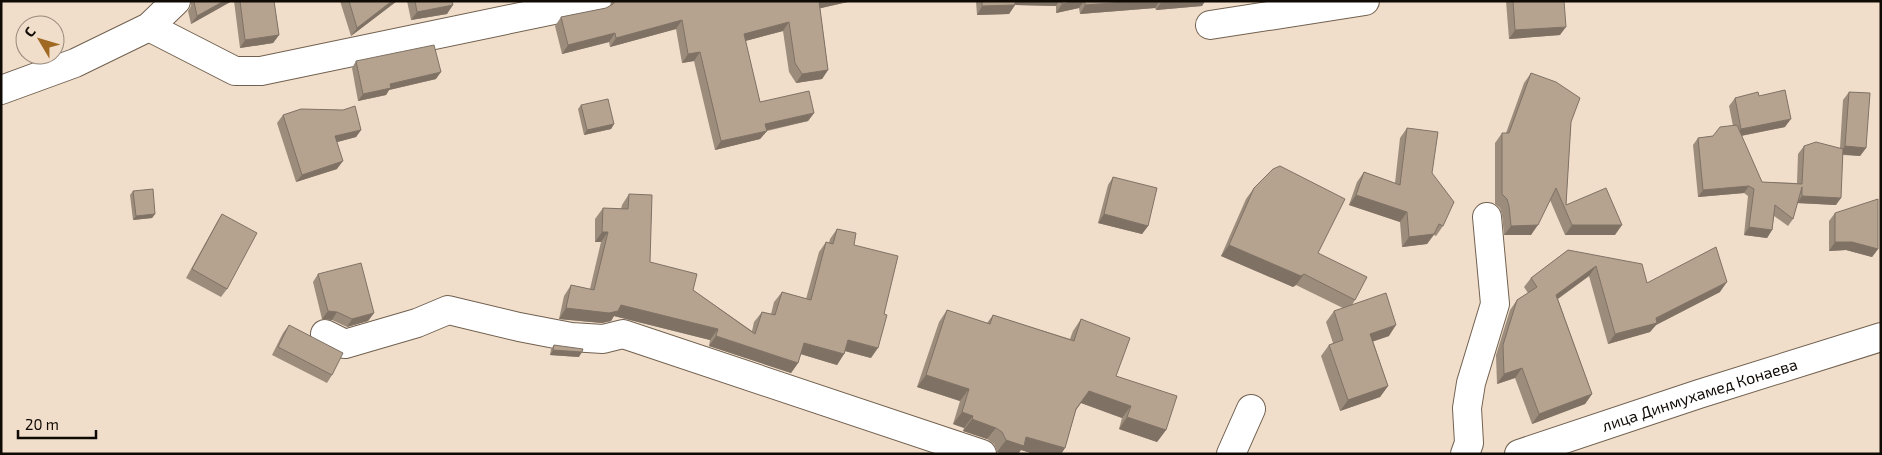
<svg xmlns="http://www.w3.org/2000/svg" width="1882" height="455" font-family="'Exo 2',sans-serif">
<rect width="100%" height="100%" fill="#f1deca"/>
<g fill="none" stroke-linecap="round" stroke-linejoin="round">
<g stroke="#716150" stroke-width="30">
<g id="street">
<path d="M1210,25L1365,1"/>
<path d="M149,27L235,71H261L597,1"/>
<path d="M1,90L75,63L149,27L176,1"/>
<path d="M325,334L345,344L417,323L448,310L519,327L571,337L603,339L623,334L982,454"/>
<path d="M1231,454L1251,409"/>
<path d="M1465,454L1469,443L1467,408L1471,383L1495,304L1487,217"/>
<path id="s1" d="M1519,454L1699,394L1881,337"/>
</g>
</g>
<use href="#street" stroke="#fff" stroke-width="28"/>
</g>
<path fill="#9c8c7c" d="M191,1H232L191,24L188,11L191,6Z
M234,1H274L279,35L273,43L240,48Z
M340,1H397L351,36Z
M407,1H452L447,14L411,20Z
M612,1H852L820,8L828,70L822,79L796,83L789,72L783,31L745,41L760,102L814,113L808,121L767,131L760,139L715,150L694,61L682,63L676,29L610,47L609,42L562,54L555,26L561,17L606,8L612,5Z
M976,1H1205L1202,6L1156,10L1155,8L1080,14L1079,8L1056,13V6L1015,5L1009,14L977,15Z
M1506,1H1564L1560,35L1509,39Z
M356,61L436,79L389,90L386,95L358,101L352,68Z
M1531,73L1571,122L1566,205L1615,235H1565L1550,200L1531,235H1504L1502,215L1500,208L1495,204V143L1502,133H1506L1524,83Z
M1849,92L1866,148L1860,156L1843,155L1836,205L1797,203L1793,219L1788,226L1774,216L1772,230L1767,238L1744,235L1748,196L1744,193L1698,197L1693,145L1698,138L1713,136L1733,126L1729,106L1735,98L1759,96L1785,127L1741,136L1762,182L1797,183L1798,154L1804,146L1840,148L1843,100Z
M581,105L614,124L611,129L584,135L578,109Z
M283,115L361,130L356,137L337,142V169L296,182L277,123Z
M1407,128L1432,173L1443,226L1436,236L1434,235L1427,244L1402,247L1400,222L1349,205L1357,182L1364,172L1395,183L1400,138Z
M1113,177L1148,226L1142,234L1098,223L1108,185Z
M1254,188L1318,253L1355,300L1352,305L1389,336L1373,341L1388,386L1380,397L1340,411L1321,356L1329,345L1333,343L1326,322L1334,311L1343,308L1296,285L1293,287L1221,256L1246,199Z
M133,191L155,214L152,218L133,220L130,195Z
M629,194L650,262L693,290L752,331L754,322L762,312L771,314L774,302L782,292L806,299L819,252L826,242L829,243L830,239L837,229L854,245L871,358L845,351L844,354L837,365L801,354L798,363L791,373L709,346L710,340L614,316L611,321L602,323L559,319L564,296L571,285L590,289L601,242H595V219L603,208L621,209L622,205Z
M1835,213L1878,249L1872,257L1846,250L1829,251V221Z
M222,214L227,289L221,297L186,278L217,222Z
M1568,250L1647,283L1720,292L1656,325L1650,332L1608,344L1589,276L1558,299L1592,394L1585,404L1532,424L1515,378L1497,384L1496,355L1510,310L1517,300L1528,293L1524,287L1531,278Z
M318,274L374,313L368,321L347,327L332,320L322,319L313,282Z
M947,310L987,323L993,315L1070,339L1073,331L1081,319L1116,376L1166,430L1157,442L1119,429L1122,418L1081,403L1076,410L1065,448L1061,454H1034L1021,450L1018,454H1003L997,452L994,444L987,439L963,431L964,428L953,424L960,401L917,387L939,322Z
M289,325L332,375L327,383L272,355L283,333Z
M554,345L579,357L550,355L551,349Z"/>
<path fill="#7f7265" d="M224,1H232L191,24L197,16Z
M392,1H397L351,36L357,28Z
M819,1H852L813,10Z
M1012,1H1059L1056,6L1015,5L1009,14L977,15L982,6Z
M1077,1H1084L1079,8L1056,13L1062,4Z
M1138,1H1160L1155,8L1080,14L1085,5Z
M1169,1H1205L1202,6L1156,10L1161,2Z
M453,5L447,14L411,20L417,12Z
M682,20L676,29L610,47L616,38Z
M789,22L783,31L738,43L744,34Z
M1566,27L1560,35L1509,39L1515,30Z
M615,33L609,42L562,54L568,45Z
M279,35L273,43L240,48L245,40Z
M700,52L694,61L682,63L688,54Z
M828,70L822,79L796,83L802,74Z
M441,72L436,79L389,90L386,95L358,101L363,94L390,84Z
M814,113L808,121L759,132L765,124Z
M1791,119L1785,127L1735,137L1741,129Z
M614,124L611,129L584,135L587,130Z
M361,130L356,137L330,144L335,136Z
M767,131L760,139L715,150L721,141Z
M1845,146L1866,148L1860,156L1839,154Z
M343,161L337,169L296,182L302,175Z
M1749,186L1744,193L1698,197L1703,190Z
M1356,195L1407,212L1400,222L1349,205Z
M1802,196L1841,198L1836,205L1797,203Z
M155,214L152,218L133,220L136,216Z
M1104,214L1148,226L1142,234L1098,223Z
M1538,225L1531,235H1504L1511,226Z
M1572,225H1622L1615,235H1565Z
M1749,227L1772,230L1767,238L1744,235Z
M602,232H608L601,242H595Z
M1434,234L1427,244L1402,247L1409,237Z
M1835,242H1852L1878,249L1872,257L1846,250L1829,251Z
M1229,245L1304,274L1296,285L1293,287L1221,256Z
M1596,266L1589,276L1549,305L1556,295Z
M1727,282L1720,292L1656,325L1650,332L1608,344L1615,334L1656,318Z
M621,305L718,329L710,340L614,316L611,321L602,323L559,319L566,308Z
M328,311L337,312L332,320L322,319Z
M374,313L368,321L347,327L352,319Z
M1396,325L1389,336L1363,345L1370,334Z
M716,336L798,363L791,373L709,346Z
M848,340L878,348L871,358L841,350Z
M804,343L844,354L837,365L797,353Z
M553,350L582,352L579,357L550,355Z
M1522,368L1515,378L1497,384L1504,374Z
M926,375L969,389L960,401L917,387Z
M1388,386L1380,397L1340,411L1348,400Z
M1089,391L1131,406L1122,418L1081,403L1068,421Z
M1592,394L1585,404L1532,424L1539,414Z
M962,412L973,416L964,428L953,424Z
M1127,417L1166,430L1157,442L1119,429Z
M972,419L996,428L987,439L963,431Z
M1026,437L1065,448L1061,454H1034L1021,450L1018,454H1003L997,452L1006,440Z"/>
<path fill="#b5a390" stroke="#7f7265" d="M194,1H224L197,16L194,2Z
M240,1H274L279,35L245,40Z
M349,1H392L357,28Z
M415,1H452L453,5L417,12Z
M615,1H819L828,70L802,74L795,63L789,22L744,34L760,102L809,91L814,113L765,124L767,131L721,141L700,52L688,54L682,20L616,38L615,33L568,45L561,17L606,8L613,4Z
M982,1H1015V5L982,6Z
M1062,1H1077L1062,4Z
M1085,1H1138L1085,5Z
M1513,1H1564L1566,27L1515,30Z
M434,45L441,72L390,84L391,88L363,94L356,61Z
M1531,73L1556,82L1580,98L1571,122L1566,205L1606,188L1622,225H1572L1556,188L1538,225L1511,226L1509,206L1507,199L1502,194V133H1509Z
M1785,90L1791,119L1741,129L1735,98L1758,92L1759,96Z
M1849,92L1870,93L1866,148L1845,146Z
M608,99L614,124L587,130L581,105Z
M355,106L361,130L335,136L343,161L302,175L283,115L301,109L343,110Z
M1737,125L1762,182L1802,184L1804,146L1816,142L1843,149L1841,198L1802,196V187L1793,219L1775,205L1772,230L1749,227L1754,189L1749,186L1703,190L1698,138L1713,136L1720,127Z
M1407,128L1438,132L1432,173L1454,202L1443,226L1439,224L1434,234L1409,237L1407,212L1356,195L1364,172L1400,185Z
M1280,166L1345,199L1318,253L1367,277L1355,300L1304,274L1301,276L1229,245L1254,188L1273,169Z
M1113,177L1157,188L1148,226L1104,214Z
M153,189L155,214L136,216L133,191Z
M629,194L652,195L650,262L697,274L693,290L755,334L762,312L775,315L782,292L811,300L826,242L833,244L837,229L856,233L854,245L898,256L884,314L887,315L878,348L848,340L844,354L804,343L798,363L716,336L718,329L621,305L618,311L609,313L566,308L571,285L594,290L608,232H602L603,208L628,209Z
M1878,199V249L1852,242H1835V213Z
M222,214L257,233L227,289L192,269Z
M1716,247L1727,282L1656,318L1657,323L1615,334L1596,266L1556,295L1592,394L1539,414L1522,368L1504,374L1503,345L1517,300L1537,287L1531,278L1568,250L1642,264L1647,283Z
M361,263L374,313L352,319L337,312L328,311L318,274Z
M1386,293L1396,325L1370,334L1388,386L1348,400L1329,345L1343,340L1334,311Z
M947,310L990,324L993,315L1074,341L1081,319L1130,338L1116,376L1177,396L1166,430L1127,417L1131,406L1089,391L1076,409L1065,448L1026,437L1024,446L1006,440L1002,432L996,428L972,419L973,416L962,412L969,389L926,375Z
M289,325L343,353L332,375L278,347Z
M554,345L583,349L582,352L553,350Z"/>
<g text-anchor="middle" stroke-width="4.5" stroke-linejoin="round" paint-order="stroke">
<g font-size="16" fill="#100a05" stroke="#f1deca">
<text dy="6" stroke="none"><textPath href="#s1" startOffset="190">лица Динмухамед Конаева</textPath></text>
</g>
</g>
<rect width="1882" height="455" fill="none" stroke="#100a05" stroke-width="5"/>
<g transform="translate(40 40) rotate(308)"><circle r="24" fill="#f1deca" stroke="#97897b"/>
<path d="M0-4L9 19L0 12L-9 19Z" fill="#9f6923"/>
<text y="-8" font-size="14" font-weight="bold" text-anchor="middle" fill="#100a05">С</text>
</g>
<path d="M18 430v8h78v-8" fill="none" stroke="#100a05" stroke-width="2.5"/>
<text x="25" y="430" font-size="15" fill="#100a05" stroke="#f1deca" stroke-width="4" paint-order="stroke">20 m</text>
</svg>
